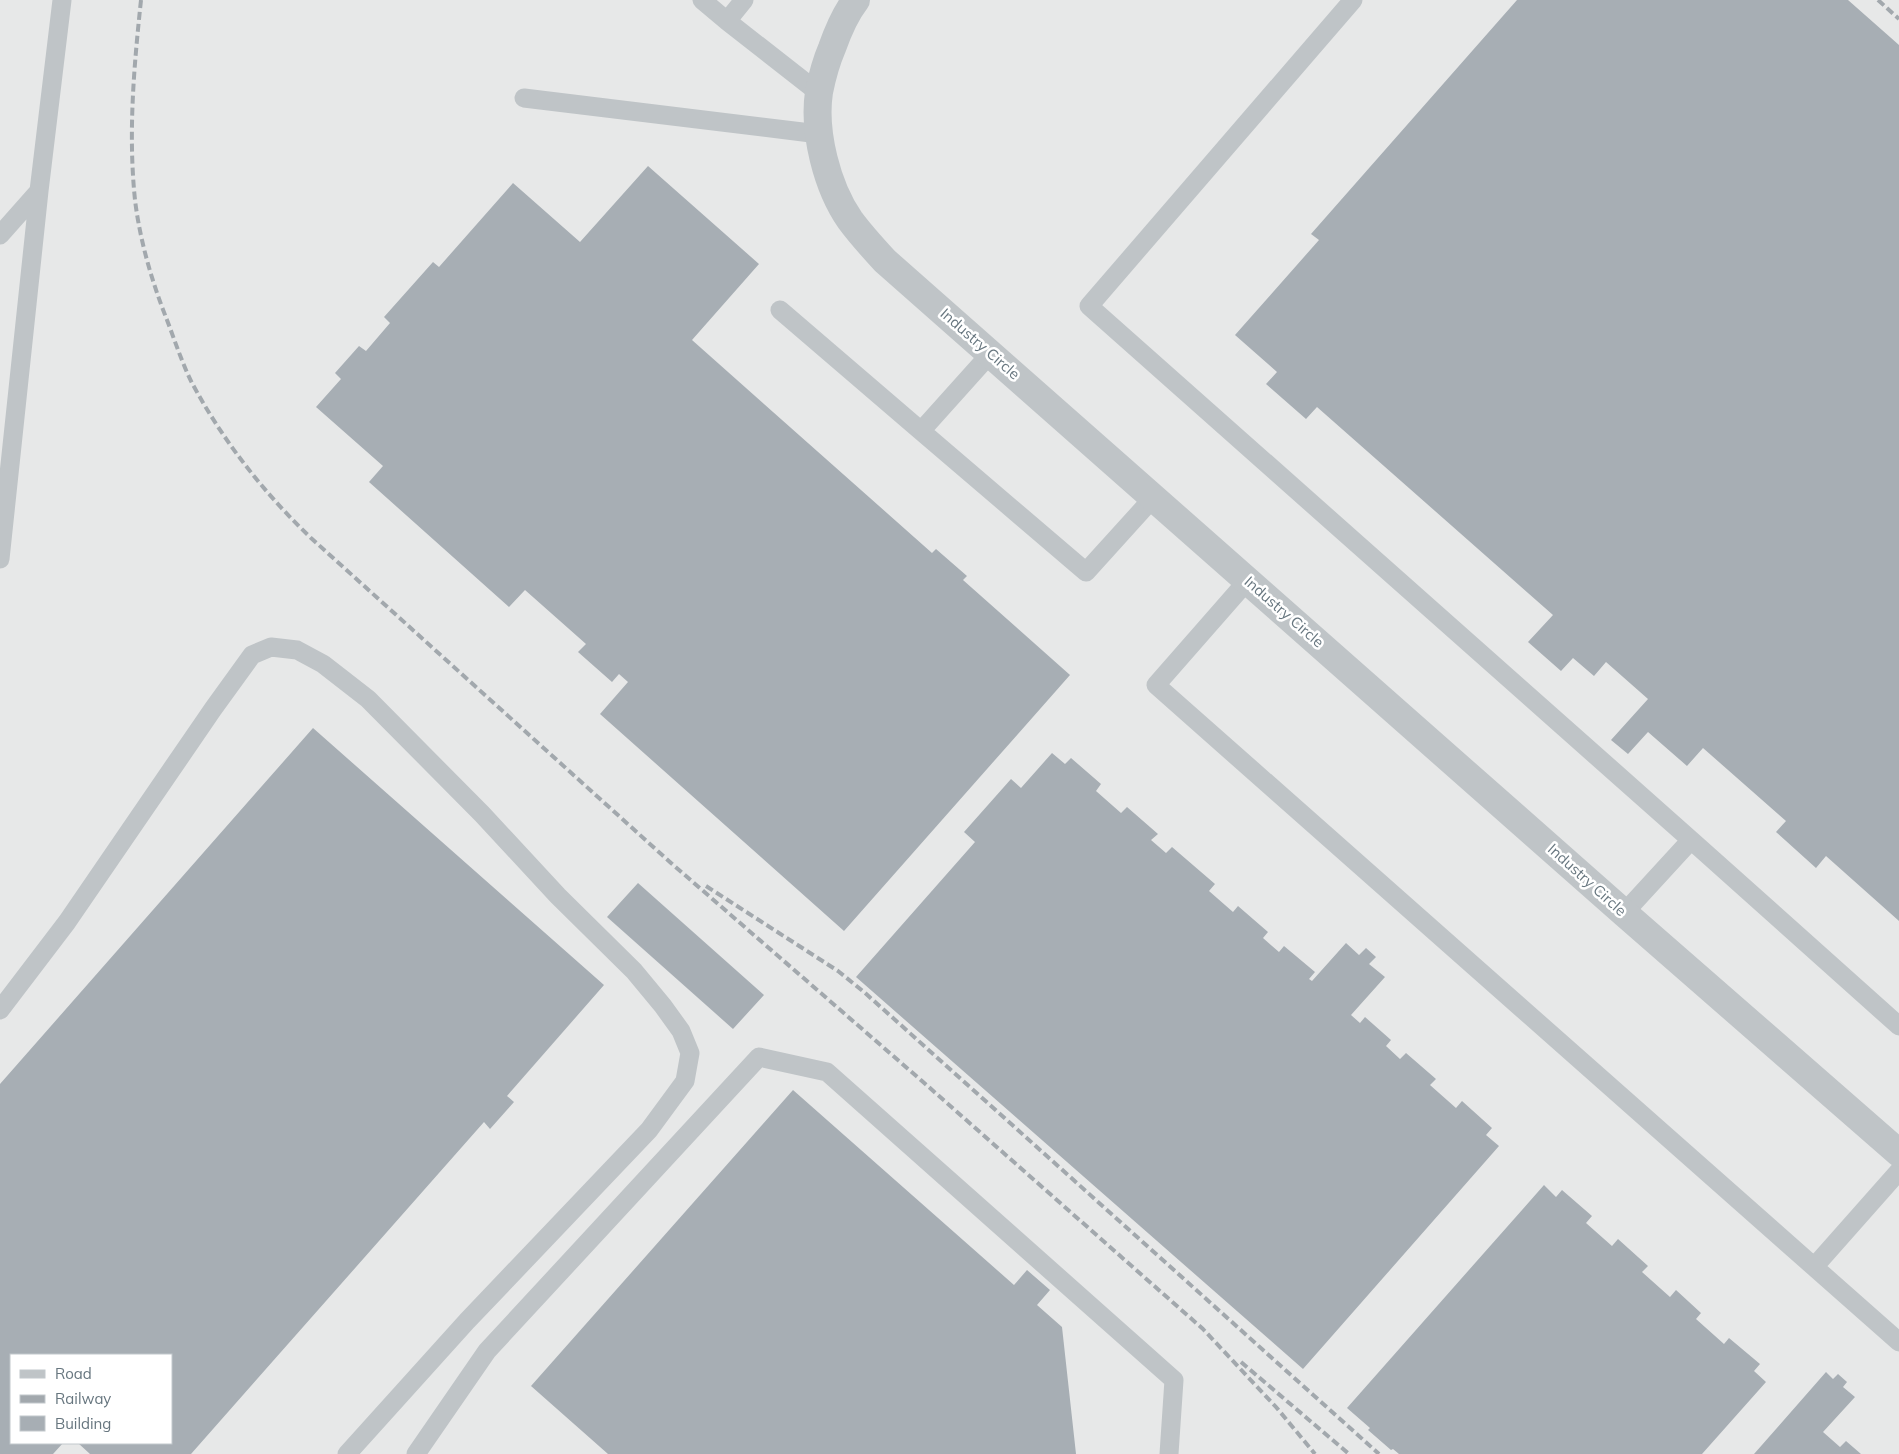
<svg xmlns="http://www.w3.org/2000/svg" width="1899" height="1454" font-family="Mulish,sans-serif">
<rect width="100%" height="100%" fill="#f9f9f8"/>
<path fill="#e7e8e8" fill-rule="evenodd" d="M0,0H1899V1454H0ZM11,1355H171V1443H11Z"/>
<path fill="#a7aeb4" d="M1517,0H1848L1899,45V921L1826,856L1816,868L1776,832L1786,821L1703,748L1687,766L1648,732L1628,754L1611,740L1648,699L1606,662L1594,676L1573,658L1561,671L1528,642L1553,615L1317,407L1306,419L1266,384L1277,372L1235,335L1319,240L1311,234Z
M648,166L759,264L692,340L932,553L936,549L967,576L963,580L1070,675L844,931L600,714L628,682L619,674L612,682L578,652L586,644L525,590L509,607L369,482L383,466L316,407L341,379L335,373L359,346L366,351L390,323L384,317L433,262L439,267L513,183L580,242Z
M313,728L604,985L507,1096L514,1102L490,1129L484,1122L191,1454H90L78,1443H171V1355H11V1443H63L53,1454H0V1084Z
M1052,753L1065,764L1071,758L1101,784L1096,791L1121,813L1127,807L1158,834L1151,840L1166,853L1172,847L1215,884L1209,891L1233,912L1238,906L1268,932L1263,938L1279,952L1284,946L1315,972L1309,979L1312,981L1346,943L1359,955L1366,948L1376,957L1369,964L1385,977L1351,1015L1360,1023L1365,1017L1391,1040L1386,1046L1400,1059L1406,1053L1436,1079L1430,1085L1456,1108L1462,1101L1492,1128L1486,1135L1499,1146L1303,1369L856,977L975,842L964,832L1011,779L1021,788Z
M638,883L764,995L733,1029L607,917Z
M793,1090L1014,1285L1027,1270L1050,1290L1037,1305L1062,1327L1076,1454H608L531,1386Z
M1544,1185L1556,1197L1562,1190L1592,1216L1586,1223L1612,1246L1618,1239L1648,1266L1642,1272L1670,1297L1676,1290L1701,1313L1696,1319L1724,1344L1729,1338L1760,1364L1754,1371L1766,1382L1702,1454H1399L1393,1449L1391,1450L1368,1430L1370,1428L1347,1408Z
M1826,1372L1833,1379L1838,1374L1847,1382L1843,1387L1855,1397L1823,1432L1840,1447L1846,1441L1861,1454H1754Z"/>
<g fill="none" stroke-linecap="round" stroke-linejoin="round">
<path stroke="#bfc4c7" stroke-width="19" d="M702,0L727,21L819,93
M1353,0L1089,306L1691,840
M727,21L744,0
M524,98L819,134
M0,235L39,191
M780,310L921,431L991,353
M921,431L1086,572L1153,498
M0,559L39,191L62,0
M1248,580L1156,685L1899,1342
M1624,913L1691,840L1899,1026
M0,1010L67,922L213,709L252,655L271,647L297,650L323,664L368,699L482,814L558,896L634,971L663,1006L681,1031L690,1053L685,1081L649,1130L467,1321L347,1454
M1814,1267L1899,1171
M416,1454L487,1351L759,1057L827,1072L1174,1380L1169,1454"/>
<path stroke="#bfc4c7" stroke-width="28" d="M856,0C845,14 838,31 832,48C826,62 822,77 819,92C813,132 827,187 850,220C861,235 873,248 885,261L1624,913L1899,1153"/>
<path stroke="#a2a8ad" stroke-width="4" stroke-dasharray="8 4" stroke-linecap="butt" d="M141,0C134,66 128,133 135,200C140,241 152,282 167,320C175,341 182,363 192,383C223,441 264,493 311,538L671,863L922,1081L1203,1329L1276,1407L1315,1454
M1878,0L1899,19
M706,886L838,971L864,992L1379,1454
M1241,1362L1349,1454"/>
</g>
<g text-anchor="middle" stroke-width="5" stroke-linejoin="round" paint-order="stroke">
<g font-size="15" fill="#67767f" stroke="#fff">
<text transform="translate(980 344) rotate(41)" y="5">Industry Circle</text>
<text transform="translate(1284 612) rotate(41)" y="5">Industry Circle</text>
<text transform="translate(1587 880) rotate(42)" y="5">Industry Circle</text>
</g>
</g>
<rect x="10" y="1354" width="162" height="90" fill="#ffffff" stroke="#c2c8cc"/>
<rect x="20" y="1370" width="25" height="8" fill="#bfc4c7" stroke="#c2c8cc"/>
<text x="55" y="1379" font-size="15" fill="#67767f">Road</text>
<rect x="20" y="1395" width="25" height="8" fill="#a2a8ad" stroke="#c2c8cc"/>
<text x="55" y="1404" font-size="15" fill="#67767f">Railway</text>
<rect x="20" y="1416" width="25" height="15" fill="#a7aeb4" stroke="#c2c8cc"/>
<text x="55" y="1429" font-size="15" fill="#67767f">Building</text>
</svg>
